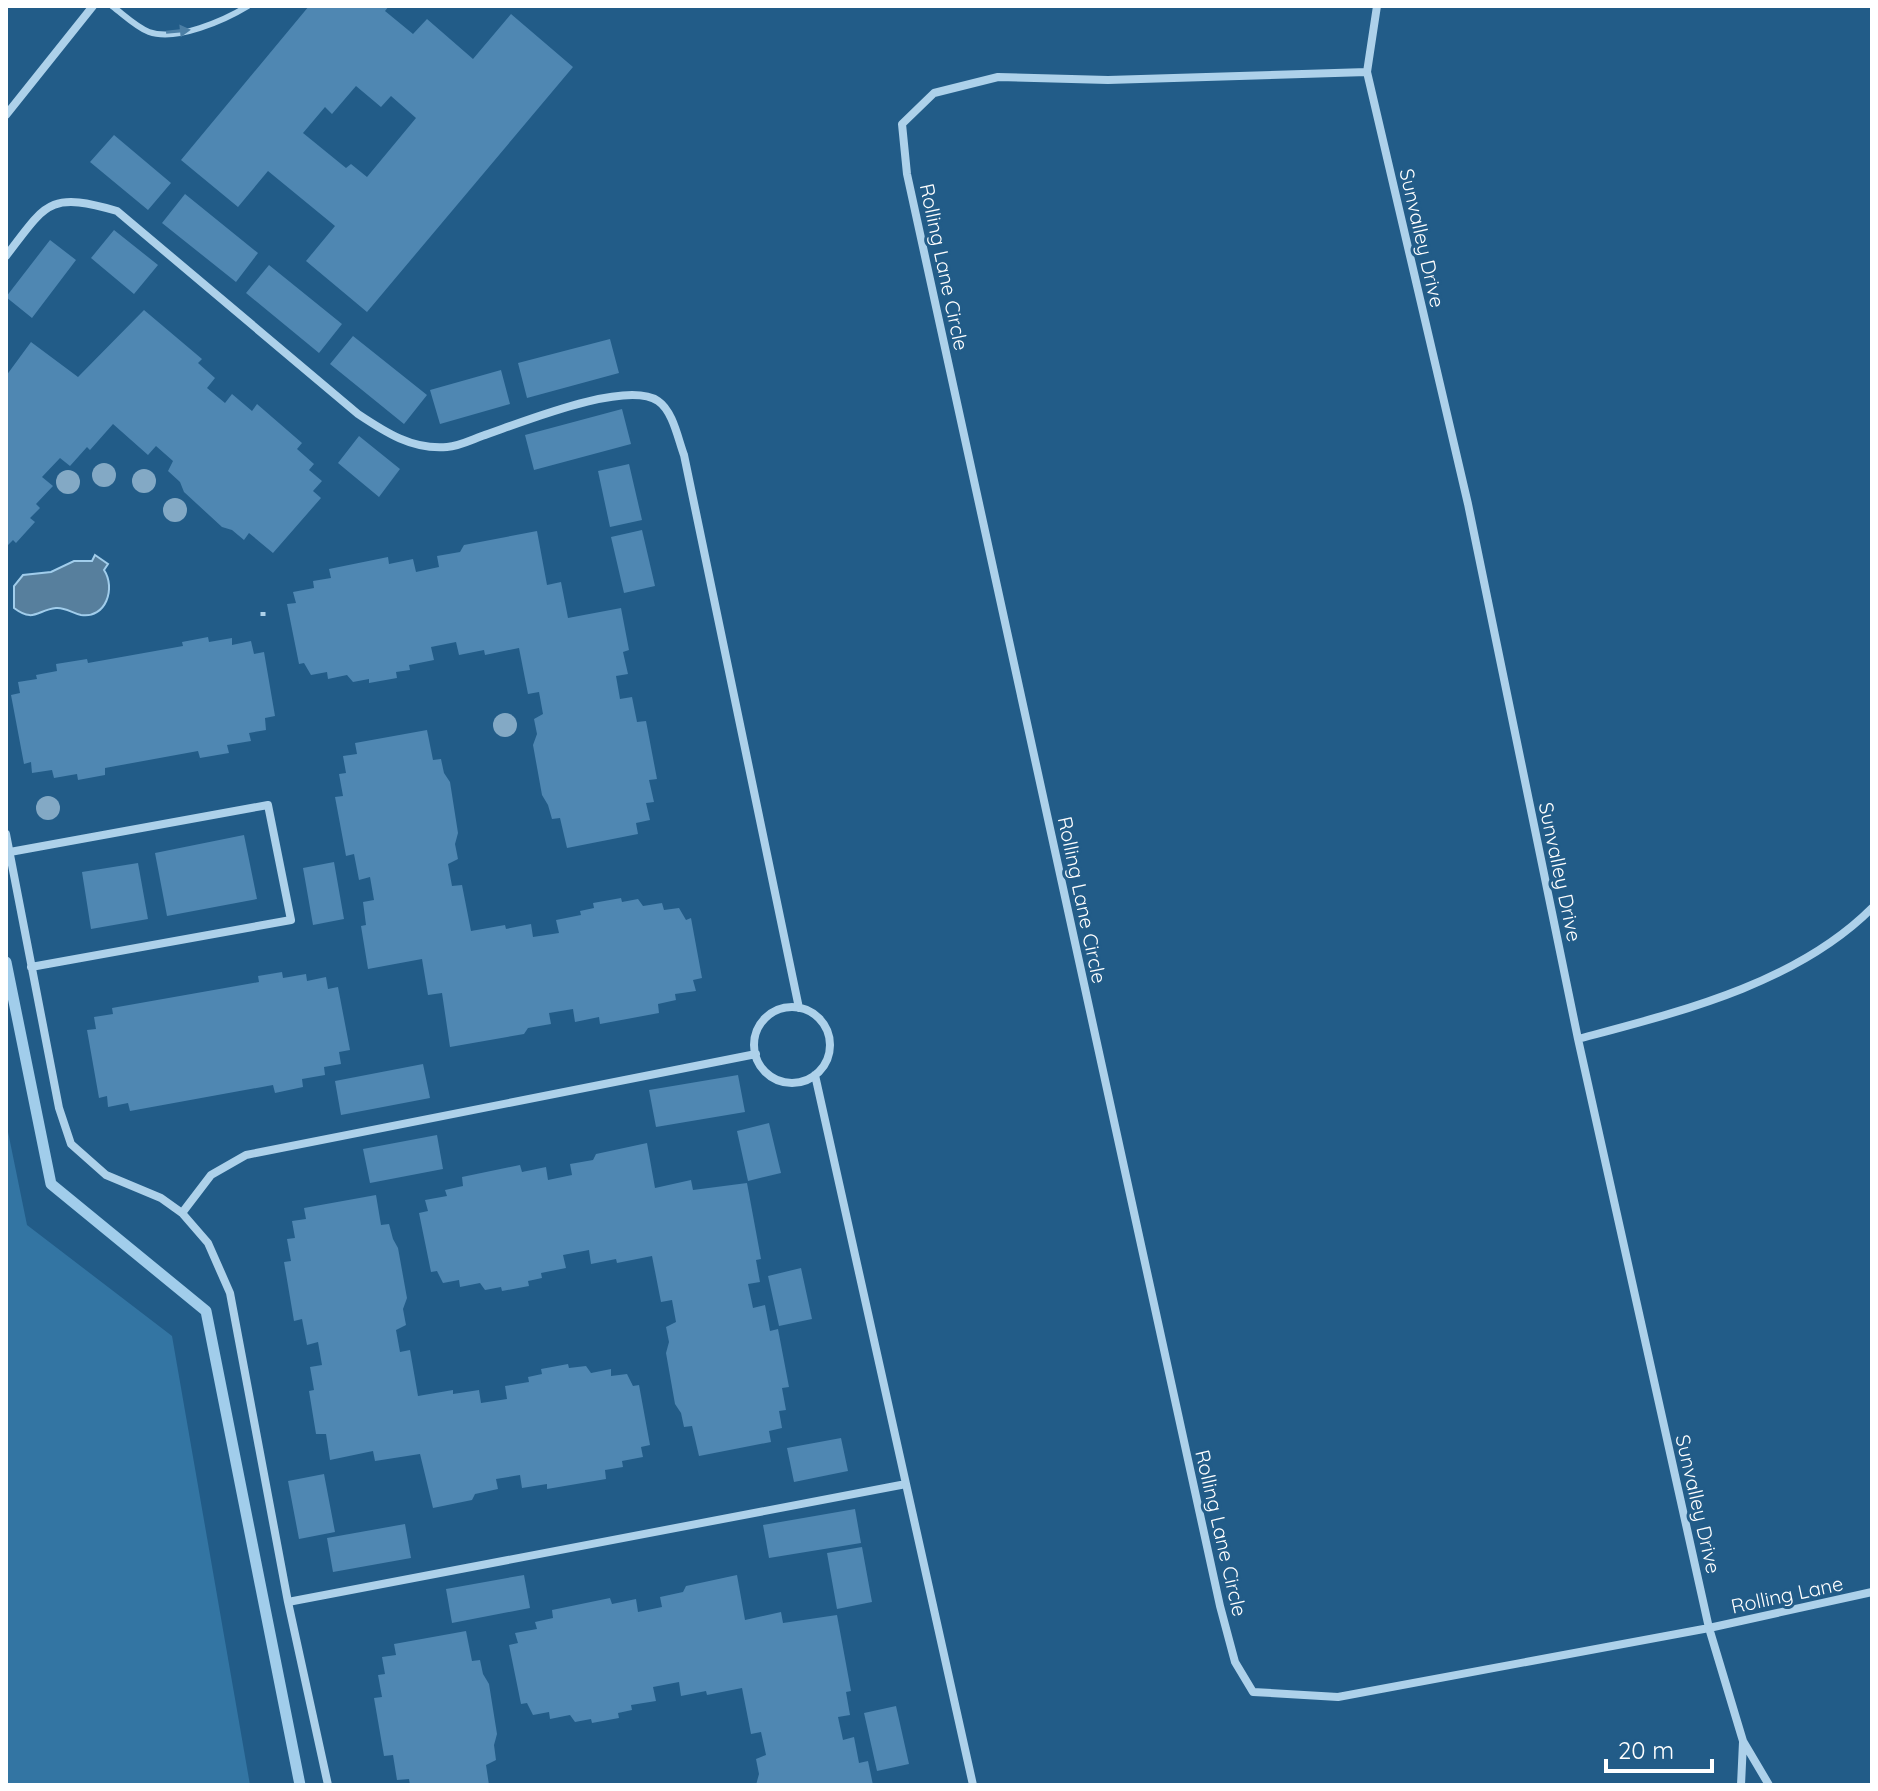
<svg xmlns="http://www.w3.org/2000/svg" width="1878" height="1791" font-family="Quicksand,sans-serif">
<rect width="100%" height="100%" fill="#225c88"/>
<path fill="#3375a3" d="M6,1122L27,1225L172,1336L250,1785H6Z"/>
<path fill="#577f9d" stroke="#a1cdeb" stroke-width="2" d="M95,555L108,564L104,570C116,588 106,619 81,615C72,613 65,607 56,608C37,610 34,623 14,608V586L23,575L51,572L74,561H92Z"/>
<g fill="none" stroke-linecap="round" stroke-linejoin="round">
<path stroke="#a1cdeb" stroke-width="11" d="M6,962L51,1184L206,1311L300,1785"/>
</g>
<path fill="#4f87b2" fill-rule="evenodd" d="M309,6H389L385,11L413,34L427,19L473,59L511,14L573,67L367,312L306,261L335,226L268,171L238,207L181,160ZM356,86L381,107L391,96L416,118L367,177L351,164L346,168L303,133L325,107L332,114Z
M114,135L171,183L148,210L90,162Z
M185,194L258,253L236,282L162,223Z
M114,230L158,265L134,294L91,258Z
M50,240L76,260L32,318L6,297Z
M269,265L342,324L319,353L246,293Z
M144,310L202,359L198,363L215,378L207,388L225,403L232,394L252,411L257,404L302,443L297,449L314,464L309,470L322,481L313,491L321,498L273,553L249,533L244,540L232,530L222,527L184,492L180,482L168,471L173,461L156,446L148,455L113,424L90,450L87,447L70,466L60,458L42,477L53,486L36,504L40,508L30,518L35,522L16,543L13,540L6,547V376L31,342L78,377Z
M353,336L427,395L404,424L330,364Z
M610,339L619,373L527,398L518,363Z
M501,370L510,404L440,424L430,390Z
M622,409L631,444L534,470L525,435Z
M359,436L400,469L379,497L338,463Z
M629,464L642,520L610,527L598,471Z
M642,530L655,586L624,593L611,537Z
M537,531L547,585L561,582L568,618L621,608L629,650L623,652L628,674L616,676L620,699L632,697L637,722L646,721L657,779L649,780L654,802L646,803L650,820L636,823L638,834L567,848L560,818L552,819L548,805L542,795L533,745L537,734L534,719L543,714L539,692L528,694L519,648L485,655L484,650L459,655L456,642L431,647L434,660L409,665L410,670L396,672L397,678L369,683V679L353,682L347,675L328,679L327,672L311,675L304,663L299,664L287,604L296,603L293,592L314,588L313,581L331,578L329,569L388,557L389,564L413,559L416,572L439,567L437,556L460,552L464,545Z
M208,637L209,642L232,638V645L251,641L254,654L264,652L275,716L265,718L266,730L249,733L251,741L227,745L229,753L200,758L198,751L105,768V775L78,780L77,774L54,778L52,770L32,773L31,762L24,764L11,695L20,693L18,682L37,679L36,675L57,671L56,664L87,659L88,663L183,646L182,642Z
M427,730L433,760L441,759L444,773L450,782L458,833L455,844L458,859L448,864L452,886L462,885L471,931L505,925L506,929L531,924L533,937L559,933L556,920L581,915L580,911L594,908L593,903L621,898L622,902L638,899L643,906L662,903L664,910L679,908L686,920L691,918L702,978L693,980L696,991L675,994L676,1000L658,1004L659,1013L600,1024L599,1017L575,1022L573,1009L549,1013L551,1024L528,1028L524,1034L450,1047L442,993L428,995L422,959L368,969L361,926L366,925L363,902L374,900L370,877L359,880L354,854L346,856L335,797L343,796L339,774L346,773L343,756L357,754L355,743Z
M244,835L257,899L167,916L155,853Z
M334,862L344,919L313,925L303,868Z
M138,863L148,919L91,929L82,872Z
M282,972L283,978L306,974L307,981L326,977L328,989L338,987L350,1050L339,1052L341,1064L324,1067L325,1075L302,1079L303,1087L275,1093L273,1085L130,1111L128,1103L108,1107L107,1096L99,1098L87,1030L96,1029L94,1017L113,1014L112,1008L259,982L258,976Z
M423,1064L430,1098L341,1115L335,1081Z
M738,1075L745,1112L656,1127L649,1090Z
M769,1123L781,1173L748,1181L737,1131Z
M437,1135L443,1169L370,1183L363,1149Z
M647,1143L655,1188L691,1180L693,1190L747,1183L761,1259L756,1260L760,1282L748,1284L753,1308L765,1305L770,1331L778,1329L789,1387L782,1388L786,1410L779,1411L782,1428L769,1431L771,1442L699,1456L692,1426L684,1427L681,1413L675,1404L666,1353L669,1342L666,1327L676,1322L672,1300L661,1302L652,1256L617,1263L616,1259L591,1264L589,1250L563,1255L566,1268L541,1273L542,1278L528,1281L529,1286L502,1291L501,1287L485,1290L480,1283L460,1287L459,1280L443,1283L437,1271L431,1272L419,1213L428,1211L425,1200L447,1196L445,1190L463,1186L462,1177L520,1165L522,1172L546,1167L548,1180L572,1175L570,1164L593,1160L596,1154Z
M376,1195L381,1225L389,1224L393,1239L398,1248L407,1298L403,1309L406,1325L396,1330L400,1352L410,1350L418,1396L453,1390V1394L479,1390L481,1403L507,1399L505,1386L529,1382L528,1377L542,1374L541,1369L568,1364L569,1368L586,1366L591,1373L611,1369V1376L627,1374L633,1386L639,1385L650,1445L641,1447L643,1457L622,1461L623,1467L605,1470L606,1479L547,1489V1484L522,1488L520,1475L496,1479L498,1489L475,1494L472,1500L433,1508L420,1454L375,1461L373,1451L330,1460L326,1434H316L309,1391L314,1390L310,1367L322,1365L318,1342L307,1345L302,1319L294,1321L284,1262L291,1261L287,1239L295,1238L292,1221L306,1219L304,1208Z
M801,1268L812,1319L779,1326L768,1276Z
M841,1438L848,1471L794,1482L787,1448Z
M324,1474L335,1532L299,1539L288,1481Z
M855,1509L861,1543L769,1558L763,1525Z
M405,1524L411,1558L333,1572L327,1538Z
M862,1547L872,1602L837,1609L827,1553Z
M524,1575L530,1608L452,1623L446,1589Z
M737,1575L745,1620L781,1612L783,1623L837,1615L851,1691L846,1692L850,1715L838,1717L843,1740L854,1737L859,1763L868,1761L873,1785H756L759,1774L756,1759L766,1755L761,1732L751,1734L742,1688L707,1695L706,1691L681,1696L679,1682L653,1687L656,1701L631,1705L632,1710L618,1713L619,1718L592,1723L591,1719L575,1722L570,1715L550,1719L549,1712L533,1715L527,1703L521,1704L509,1645L518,1643L515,1633L537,1629L535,1622L553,1618L552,1610L610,1598L612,1604L636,1599L638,1612L662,1607L660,1597L683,1592L686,1586Z
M466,1631L472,1661L480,1660L483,1674L489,1684L497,1734L494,1745L496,1760L486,1765L489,1785H410L409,1779L397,1780L393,1755L384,1756L374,1698L382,1697L378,1675L385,1674L382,1657L396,1655L394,1644Z
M896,1706L909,1764L877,1771L864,1713Z"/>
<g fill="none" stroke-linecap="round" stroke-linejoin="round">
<path stroke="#add1ea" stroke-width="5" stroke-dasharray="4 6" stroke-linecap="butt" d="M263,616V606"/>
<path stroke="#add1ea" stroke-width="6" d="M112,6C123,14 136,27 149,32C176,42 225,20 248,6"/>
<path stroke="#add1ea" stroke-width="8" d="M1377,6L1367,72L1468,504L1578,1039L1709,1628L1743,1741L1769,1785
M1367,72L1108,80L998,77L934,93L902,124L907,174L1220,1606L1235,1662L1253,1692L1338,1697L1709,1628L1872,1592
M6,115L93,6
M6,256C46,204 48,191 117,211L358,414C385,432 412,450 447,447C459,446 471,440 482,436C518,424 626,379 658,401C673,411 678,439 684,455L799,1008
M6,834L59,1108L71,1144L106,1175L161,1198L182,1213L208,1243L230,1293L288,1602L328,1785
M10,852L268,805L291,920L31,967
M754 1045a38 38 0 1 1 76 0a38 38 0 1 1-76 0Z
M1578,1039C1679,1012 1796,984 1872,908
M815,1075L973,1785
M182,1213L211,1175L246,1155L756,1054
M288,1602L906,1484
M1741,1785L1743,1742"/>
</g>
<g fill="#83a9c5">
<circle cx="104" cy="475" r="12"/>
<circle cx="144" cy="481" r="12"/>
<circle cx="68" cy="482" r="12"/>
<circle cx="175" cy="510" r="12"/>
<circle cx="505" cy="725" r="12"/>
<circle cx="48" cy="808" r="12"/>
</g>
<defs><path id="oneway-solid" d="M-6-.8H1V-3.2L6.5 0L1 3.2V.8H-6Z" transform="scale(2)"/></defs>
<use fill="#4c7fa5" href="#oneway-solid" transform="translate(178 31) rotate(-6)"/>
<g text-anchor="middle" stroke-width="6" stroke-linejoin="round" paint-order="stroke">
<g font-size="20" fill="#fff" stroke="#225c88">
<text transform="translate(1422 238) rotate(77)" y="7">Sunvalley Drive</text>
<text transform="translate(944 267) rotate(78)" y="7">Rolling Lane Circle</text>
<text transform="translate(1560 872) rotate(78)" y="7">Sunvalley Drive</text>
<text transform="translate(1082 900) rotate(78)" y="7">Rolling Lane Circle</text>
<text transform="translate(1698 1504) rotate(77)" y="7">Sunvalley Drive</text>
<text transform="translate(1221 1533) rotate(77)" y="7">Rolling Lane Circle</text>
<text transform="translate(1787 1595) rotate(-12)" y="7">Rolling Lane</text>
</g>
</g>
<rect width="1878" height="1791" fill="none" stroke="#ffffff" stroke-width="16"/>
<path d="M1606 1759v12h106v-12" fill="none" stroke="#ffffff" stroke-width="4"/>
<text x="1618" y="1759" font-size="24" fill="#ffffff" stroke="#225c88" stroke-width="6" paint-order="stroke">20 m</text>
</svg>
